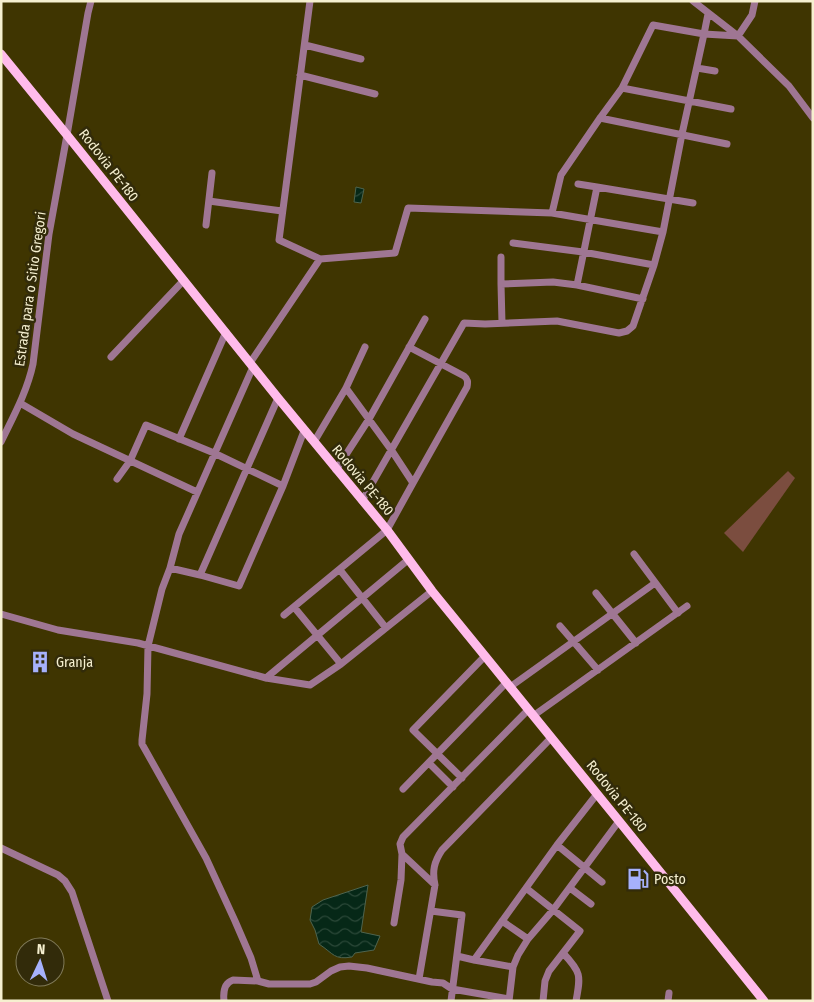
<svg xmlns="http://www.w3.org/2000/svg" width="814" height="1002" font-family="'Fira Sans Condensed',sans-serif">
<defs>
<pattern id="water-waves" width="16" height="10" patternUnits="userSpaceOnUse" patternTransform="scale(1.25)"><rect width="16" height="10" fill="#062817"/><path d="M0 5q4-4 8 0t8 0" fill="none" stroke="#2b4838"/></pattern>
</defs>
<rect width="100%" height="100%" fill="#3f3501"/>
<path fill="#7b4d3f" d="M788,471L795,478L743,552L724,533Z"/>
<path fill="url(#water-waves)" stroke="#4e644e" d="M356,187L364,189L361,203L354,202Z
M368,885L361,932L380,936L374,950L355,953L352,957C334,960 334,954 319,944L315,930L310,920L312,907L323,900Z"/>
<g fill="none" stroke-linecap="round" stroke-linejoin="round">
<path stroke="#9f7693" stroke-width="7" d="M310,1L279,240L320,259L395,253L408,208L552,213L663,232
M693,1L738,36L789,86L813,118
M305,45L361,59
M697,68L715,71
M300,75L375,94
M622,88L731,109
M600,118L727,144
M578,184L597,187
M209,201L282,211
M552,213L561,175L600,118L622,88L653,25L704,34L738,36L752,15L755,1
M206,225L212,173
M513,243L583,252L654,265
M501,257V284
M577,285L597,187L693,203
M502,323L501,284L553,282L577,285L643,299
M409,347L464,376C468,379 468,382 467,387L413,483
M111,357L184,280
M250,363L320,259
M20,403L73,434L197,492
M179,439L226,332
M1,442C13,417 27,392 33,364L49,234L67,135L88,13L91,1
M314,442L346,388L365,347
M336,470L369,419L425,319
M117,479L130,461L146,425L214,453L283,486
M362,501L464,323L485,324L557,321L619,333L627,331L633,326L654,265L663,232L682,134L704,34L708,14
M634,554L678,613
M170,568L179,534L253,367
M340,570L386,628
M200,575L278,398
M596,593L636,643
M294,607L341,664L432,591
M1,614L58,630L138,643L266,678L310,685L341,664
M284,615L387,530L413,483L392,451L346,388
M560,626L598,670
M266,678L409,559
M510,687L655,583
M533,716L687,606
M429,763L453,787
M462,778L413,730L485,656
M403,789L506,683
M557,845L602,882
M1,848L58,875L65,881L72,892L108,1001
M435,885C432,871 434,862 442,850L551,738
M526,888L580,931L549,971L545,981L543,1001
M570,888L591,904
M431,911L462,915L451,1001
M502,921L528,939
M394,923L401,880L402,854
M563,953C581,972 581,975 576,1001
M457,956L474,960L513,967
M474,960L557,845L597,794
M419,979L435,885L402,854L400,844L403,837L528,710
M258,981L251,958L235,921L206,858L142,744V740L147,694L148,646L162,589L170,568L200,575L239,586L283,486L304,431
M224,1001C223,992 224,983 233,980L258,981L269,984H310L316,982L331,971L340,967L349,966L367,968L432,982L443,983L452,989L509,999
M509,1001L513,967L518,955L528,939L553,910L619,821
M668,1001L669,993"/>
<path stroke="#ffbbeb" stroke-width="9" d="M1,54L67,135L278,398L387,530L432,591L485,656L619,821L764,1001"/>
</g>
<defs>
<g id="building-bare" transform="scale(1.725)"><path d="M-4-6H4V6H1V3H-1V6H-4ZM-2.5-4.3h1.7v1.8h-1.7ZM.8-4.3h1.7v1.8H.8ZM-2.5-1h1.7V.8h-1.7ZM.8-1h1.7V.8H.8Z" fill="#a6b1fc" stroke="#322b0a" stroke-width="2.5" paint-order="stroke"/></g>
<g id="fuel-bare" transform="scale(1.725)"><path d="M-5.5-6h7V0h2V4h1.3V-2.5L3-4.5l.8-.8L6-3V5H2.5V1h-1V6h-7ZM-4.2-4.7v3.2H.2V-4.7Z" fill="#a6b1fc" stroke="#322b0a" stroke-width="2.5" paint-order="stroke"/></g>
</defs>
<g fill-rule="evenodd">
<use href="#building-bare" x="40" y="662"/>
<use href="#fuel-bare" x="638" y="879"/>
</g>
<g text-anchor="middle" stroke-width="5" stroke-linejoin="round" paint-order="stroke">
<g font-size="14" fill="#f6f0d0" stroke="#322b0a">
<text transform="translate(109 165) rotate(52)" y="5">Rodovia PE-180</text>
<text transform="translate(30 289) rotate(-82)" y="5">Estrada para o Sitio Gregori</text>
<text transform="translate(363 480) rotate(50)" y="5">Rodovia PE-180</text>
<text transform="translate(617 796) rotate(51)" y="5">Rodovia PE-180</text>
</g>
<g font-size="14" fill="#f6f0d0" stroke="#322b0a" text-anchor="start">
<text x="56" y="667">Granja</text>
<text x="654" y="884">Posto</text>
</g>
</g>
<rect width="814" height="1002" fill="none" stroke="#f6f0d0" stroke-width="5"/>
<g transform="translate(40 962) rotate(4)"><circle r="24" fill="#322b0a" stroke="#807a59"/>
<path d="M0-4L9 19L0 12L-9 19Z" fill="#a6b1fc"/>
<text y="-8" font-size="14" font-weight="bold" text-anchor="middle" fill="#f6f0d0">N</text>
</g>
</svg>
